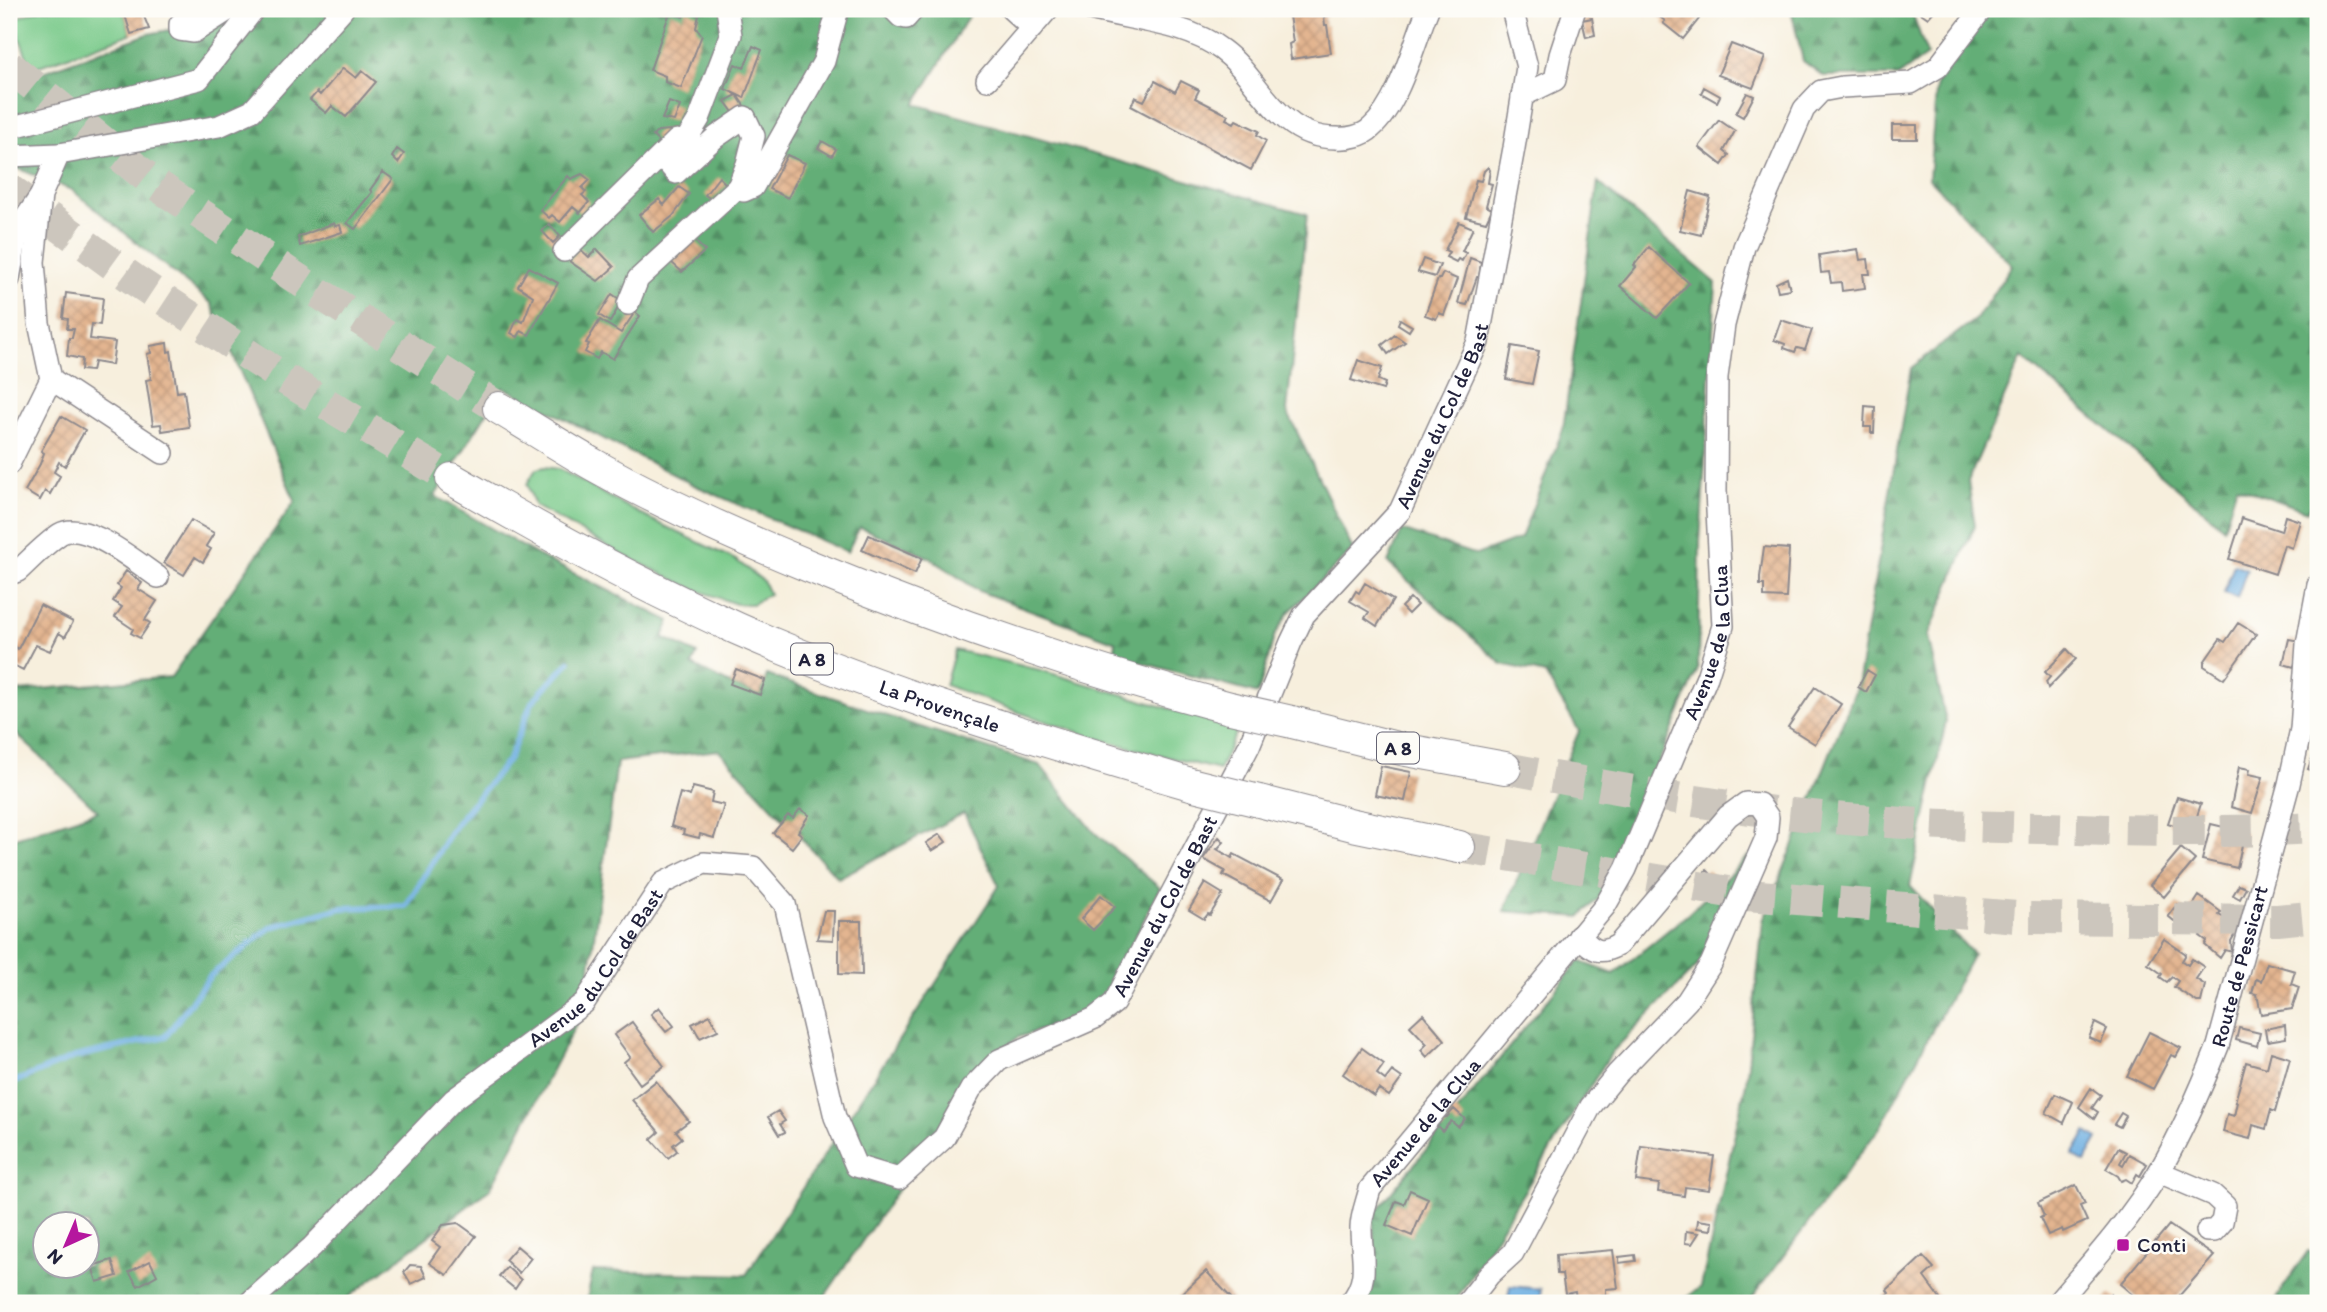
<svg xmlns="http://www.w3.org/2000/svg" width="2327" height="1312" font-family="Itim,sans-serif">
<defs>
<pattern id="forest-firs" width="22" height="20" patternUnits="userSpaceOnUse" patternTransform="scale(1.75)"><rect width="22" height="20" fill="#63ae77"/><path d="M5 1l3.5 6h-7zM16 11l3.5 6h-7z" fill="#518d63"/></pattern>
<pattern id="building-cross-hatch" width="8" height="8" patternUnits="userSpaceOnUse" patternTransform="scale(1.75)"><rect width="8" height="8" fill="#e3b590"/><path d="M0 0l8 8M0 8l8-8" fill="none" stroke="#c29b7d"/></pattern>
</defs>
<rect width="100%" height="100%" fill="#fdfcf7"/>
<filter id="ink" filterUnits="userSpaceOnUse"><feTurbulence type="fractalNoise" baseFrequency=".0143" numOctaves="2"/><feDisplacementMap in="SourceGraphic" scale="14" xChannelSelector="R" yChannelSelector="G"/><feConvolveMatrix kernelMatrix="1 2 1 2 8 2 1 2 1" color-interpolation-filters="sRGB"/></filter>
<filter id="wash" filterUnits="userSpaceOnUse"><feTurbulence type="fractalNoise" baseFrequency=".00686" numOctaves="4" result="noise"/><feDisplacementMap in="SourceGraphic" scale="28" xChannelSelector="R" yChannelSelector="G"/><feGaussianBlur stdDeviation="1.57" result="paint"/><feColorMatrix in="noise" values="0 0 0 0 0 0 0 0 0 0 0 0 0 0 0 0 0 1.4 0 .05"/><feComposite in="paint" operator="in"/></filter>
<g filter="url(#wash)">
<rect width="100%" height="100%" fill="#f7efdd"/>
<path fill="#7aca8b" stroke="#4e7663" stroke-width="2" d="M41,9H123L131,34L31,69L13,19Z
M544,467L559,469L646,517L736,560L763,581L769,594L752,604H736L694,589L625,556L535,506L527,484L536,469Z
M955,650L1040,670L1238,729L1219,770L1106,741L1021,713L945,685Z"/>
<path fill="url(#forest-firs)" stroke="#426859" stroke-width="2" fill-rule="evenodd" d="M282,9H973L915,104L1307,214L1287,411L1353,550L1289,612L1274,637L1258,694L1114,655L1116,642L979,591L930,558L860,527L847,552L696,486L503,387L435,496L543,558L670,621L663,637L697,654L692,665L730,684L760,695L767,675L905,722L1040,765L1095,833L1160,888L1106,994L1076,1018L1019,1037L996,1053L981,1068L820,1303H586L593,1271L746,1275L999,886L964,813L838,878L719,750L617,762L585,1007L490,1189L341,1303H9V840L98,811L9,727V692L171,677L295,501L211,303L72,190L9,165V84L148,34ZM46,1224H88V1266H46Z
M1791,9H1911L1927,55L1898,76H1823L1803,61Z
M1981,9H2318V498L2307,511L2237,486L2224,528L2022,357L1968,481L1975,525L1928,636L1946,722L1910,886L1973,954L1881,1126L1748,1303H1679L1701,1287L1746,1083L1763,921L1857,686L1911,368L1977,318L2012,265L1929,179L1938,67Z
M1598,182L1716,283L1700,542L1698,669L1603,894L1580,917L1504,911L1579,731L1545,674L1502,664L1388,563L1402,530L1476,555L1521,538L1563,429Z
M1750,855L1707,956L1612,1052L1454,1303H1361L1375,1276L1373,1215L1579,961L1614,974L1688,914Z
M2308,1251L2318,1255V1303H2273Z"/>
<path fill="#6dafe1" stroke="#48688e" stroke-width="2" d="M2234,564L2247,569L2237,598L2224,593Z
M2086,1132L2098,1139L2085,1162L2073,1155Z
M1510,1286L1541,1289L1539,1303H1507Z"/>
<g fill="none" stroke-linecap="round" stroke-linejoin="round">
<path stroke="#6dafe1" stroke-width="6" d="M9,1084L75,1057L166,1036L210,976L271,927L341,908L406,906L455,825L509,759L532,702L569,662"/>
</g>
<g id="blocks">
<path fill="url(#building-cross-hatch)" d="M123,9H141L149,29L131,34Z
M1288,9H1326L1327,16H1324L1325,25H1327L1331,53L1291,59L1289,44L1293,42Z
M1659,9H1687L1699,19L1683,39L1663,23L1665,21L1655,13Z
M1915,9H1936L1928,18Z
M686,10L699,15L696,28L702,35L681,88L665,82V76L650,70L670,12L683,17Z
M1592,18L1595,35L1586,37L1582,20Z
M1731,44L1765,57L1753,88L1718,75Z
M753,46L762,50L744,98L725,89L735,64L744,68Z
M343,68L356,78L362,71L376,82L346,117L332,106L326,113L310,100L317,92L320,95Z
M1155,81L1175,92L1181,81L1199,90L1195,98L1228,115L1226,119L1234,123L1236,120L1259,131L1257,135L1266,141L1251,170L1131,106L1135,97L1144,101Z
M1704,87L1720,96L1717,102L1701,93Z
M1747,93L1754,96L1743,117L1736,113Z
M737,95L747,110L735,115L725,101Z
M669,102L680,106L674,121L662,119Z
M1719,120L1735,131L1724,151L1729,155L1722,165L1699,147Z
M1892,125H1917V139H1892Z
M670,130L674,134L662,146L653,136L658,131Z
M822,141L836,149L832,156L818,148Z
M397,149L404,154L398,163L392,157Z
M787,155L805,163L788,198L769,189Z
M1488,167L1490,170L1488,183L1492,184L1486,206L1492,209L1486,222L1466,217L1476,180L1481,181L1484,171Z
M383,172L393,179L355,229L347,223L372,192L370,190Z
M582,174L590,180L582,188L586,192L582,195L589,202L580,213L573,207L560,222L552,215L549,218L540,210L568,176L571,179Z
M719,177L727,185L712,200L705,195Z
M679,187L689,194L673,216L653,232L639,215L659,199L664,205Z
M1690,191L1710,197L1701,235L1680,230Z
M1459,222L1473,228L1462,251L1466,253L1462,261L1458,259L1456,262L1446,257L1449,252L1445,250Z
M334,223L335,226L340,225L342,232L300,246L298,237Z
M549,224L560,236L553,243L542,231Z
M694,240L705,251L682,272L671,262Z
M1649,247L1689,283L1657,318L1620,286L1636,267L1634,265Z
M579,248L589,257L597,249L614,267L598,281L569,261Z
M1858,249L1860,260L1868,259L1870,274H1863L1865,288L1842,291L1841,282L1831,283L1829,272L1821,273L1819,255Z
M1470,258L1481,262L1479,277H1477L1467,305L1458,303Z
M1423,259L1440,265L1435,277L1418,272Z
M529,267L558,283L529,335L521,331L518,337L511,333L517,319L523,322L533,296L518,286Z
M1443,273L1457,279L1444,315L1439,313L1436,319L1425,315L1438,279H1440Z
M1787,278L1790,289L1778,291L1776,283Z
M66,293L103,298L100,325L92,324L90,339L115,342L112,365L94,362L92,371L81,370L82,359L67,356L69,338H72L74,329H67L68,319L63,318Z
M612,294L622,301L610,322L599,315Z
M635,312L640,316L613,359L601,352L597,359L585,352L589,344L586,343L600,320L621,333Z
M1400,319L1412,326L1409,331L1398,324Z
M1781,320L1812,330L1805,350L1797,348L1795,352L1784,348L1785,344L1774,340Z
M1395,335L1405,342L1388,354L1382,345Z
M167,343L168,352L171,351L177,392L184,391L189,427L162,431L161,424L153,425L146,380L151,379L147,354L151,353L150,346Z
M1512,346L1539,351L1532,384L1506,379Z
M1358,360L1382,368L1378,380L1385,383L1383,390L1351,380Z
M1865,406L1875,407L1874,433H1871V427H1864Z
M61,416L85,430L65,466L59,462L54,472L60,476L50,494L45,491L40,500L25,491L40,464L44,453L41,451Z
M2285,516L2300,521L2292,548L2284,545L2275,574L2229,559L2242,518L2281,531Z
M191,520L214,533L206,546L211,549L203,562L195,557L184,575L164,563Z
M869,535L922,558L915,574L862,550Z
M1764,547L1789,549L1786,598L1764,597V585H1760V577Z
M126,571L142,583L138,589L157,601L145,620L150,623L140,638L131,633L133,629L115,617L122,607L113,601L121,588L117,585Z
M1365,583L1393,600L1377,626L1365,618L1369,612L1350,601L1356,591L1359,593Z
M1410,598L1417,605L1408,614L1401,607Z
M40,605L73,622L65,637L59,633L50,651L36,645L23,670L9,663V654L12,646L18,649Z
M2238,623L2256,634L2224,679L2204,666V662L2220,639L2225,642Z
M2289,639L2300,641L2294,667L2283,664Z
M2067,649L2076,659L2048,688L2046,682L2050,677L2045,672Z
M736,669L765,680L760,695L730,684Z
M1867,670L1875,675L1866,692L1858,687Z
M1815,687L1841,704L1815,744L1788,727Z
M2315,750L2318,751V772L2308,769Z
M1381,766L1411,772L1405,801L1375,795Z
M2239,767L2250,769L2249,774L2263,777L2252,813L2231,807Z
M693,787L713,792L711,802L724,805L714,838L700,834L699,838L683,834L684,830L671,826L680,793L690,796Z
M2177,797L2201,804L2192,831L2168,823Z
M800,809L809,815L798,832L802,835L792,848L773,833L788,815L793,818Z
M2211,824L2245,832L2237,868L2202,860Z
M940,834L946,842L932,851L926,843Z
M1219,837L1224,842L1217,849L1232,858L1234,854L1283,880L1271,901L1223,875L1225,871L1203,859Z
M2181,848L2195,860L2164,897L2150,885Z
M1707,870L1716,879L1708,889L1698,879Z
M1205,883L1223,894L1210,915L1208,914L1204,919L1189,910Z
M2239,885L2246,888L2240,899L2233,895Z
M1101,895L1115,907L1093,930L1081,919Z
M2199,896L2221,912L2219,915L2239,927L2231,941L2232,952L2225,950L2220,958L2205,945L2207,941L2200,936L2204,929L2197,924L2199,921L2188,913L2179,925L2168,916L2177,904L2188,913Z
M824,911H834L833,940L817,939Z
M839,921H861L862,975L839,974Z
M2164,939L2186,954L2182,961L2188,965L2192,959L2204,967L2196,979L2205,985L2201,1002H2197L2174,987L2178,981L2172,977L2167,982L2160,977L2162,974L2148,964Z
M2267,963L2295,971L2291,984L2299,987L2292,1009L2261,1014L2257,994L2252,993L2256,979L2261,981Z
M659,1007L674,1026L666,1032L651,1014Z
M1423,1014L1445,1040L1427,1057L1421,1050L1427,1044L1410,1026Z
M710,1015L718,1030L700,1038L692,1024Z
M632,1022L664,1066L640,1084L624,1062L630,1057L614,1035Z
M2095,1023L2107,1029L2101,1043L2089,1038Z
M2285,1025L2286,1038L2267,1041L2265,1029Z
M2239,1028L2260,1033L2257,1046L2236,1040Z
M2149,1032L2181,1048L2176,1057L2171,1055L2153,1089L2127,1076Z
M1362,1048L1384,1064L1377,1074L1385,1080L1392,1071L1402,1078L1389,1096L1379,1089L1374,1096L1343,1074Z
M2271,1052L2290,1058L2275,1112L2271,1110L2266,1129L2253,1125L2250,1139L2223,1132L2227,1114L2234,1116L2237,1102H2235L2246,1062L2267,1068Z
M656,1081L689,1121L676,1131L682,1138L673,1145L677,1151L668,1158L651,1139L659,1132L632,1100Z
M2091,1088L2101,1095L2092,1108L2098,1112L2094,1119L2079,1107Z
M2055,1094L2073,1102L2064,1123L2046,1113Z
M1454,1109L1465,1119L1458,1127L1451,1121L1442,1131L1435,1124L1440,1118L1447,1117Z
M778,1111L785,1121L780,1124L785,1132L779,1135L768,1117Z
M2121,1113L2126,1116L2120,1127L2114,1124Z
M1641,1146L1714,1156L1709,1190L1685,1187L1684,1196L1658,1192L1659,1184L1636,1181Z
M2118,1148L2126,1152L2120,1163L2123,1165L2129,1154L2147,1164L2140,1176L2137,1174L2132,1183L2126,1179L2121,1181L2118,1176L2106,1169Z
M2076,1185L2085,1204L2080,1206L2087,1221L2063,1232L2062,1229L2048,1235L2040,1218L2044,1216L2038,1203Z
M1410,1190L1428,1198L1412,1236L1386,1225L1396,1201L1404,1204Z
M1698,1220L1712,1222L1711,1230L1697,1228Z
M458,1223L476,1236L447,1275L429,1263L440,1247L432,1241L443,1225Z
M2169,1225L2214,1256L2173,1303H2142L2120,1284Z
M1686,1231L1699,1233L1692,1244L1685,1243Z
M517,1246L531,1258L519,1273L505,1260Z
M1613,1250L1618,1288L1606,1289V1295L1576,1298L1575,1292L1565,1294L1562,1274H1557L1556,1255Z
M1635,1255L1636,1261L1619,1263V1257Z
M1923,1256L1934,1268L1924,1277L1940,1299L1934,1303H1875L1889,1293L1887,1290Z
M112,1260L117,1276L97,1282L92,1266Z
M150,1261L157,1275L138,1286L129,1272Z
M410,1265L421,1266L426,1277L411,1284L404,1272Z
M507,1267L521,1280L515,1289L499,1276Z
M1206,1271L1233,1300L1230,1303H1178L1175,1300Z
M2110,1294L2121,1303H2101Z"/>
</g>
</g>
<g filter="url(#ink)">
<use href="#blocks" fill-opacity="0" stroke="#8c888c" stroke-width="2"/>
<g fill="none" stroke-linecap="round" stroke-linejoin="round">
<path stroke="#ccc6bd" stroke-width="32" stroke-dasharray="32 16" stroke-linecap="butt" d="M9,66L154,183L317,292L499,408
M9,189L133,279L285,379L452,479
M1505,768C1581,782 1658,796 1735,807C1837,821 1940,826 2042,828C2134,831 2226,833 2318,828
M1459,847L1747,895L2030,918L2278,920L2318,916"/>
<g stroke="#8c888c" stroke-width="24">
<g id="minor">
<path d="M201,9L180,24V30L194,32L230,9"/>
<path d="M727,9L731,35L699,119L670,166L676,173L716,137L745,117L754,136L747,164L738,187L744,191L753,187L824,61L838,9"/>
<path d="M893,9L901,17L906,18L914,9"/>
<path d="M1011,9L1032,28"/>
<path d="M1090,9C1133,21 1185,22 1222,50C1248,69 1262,100 1287,120C1301,132 1318,138 1336,138C1347,139 1363,136 1371,128C1399,104 1414,43 1428,9"/>
<path d="M987,80L1048,9"/>
<path d="M1522,96L1555,80L1560,55L1575,9"/>
<path d="M9,128L199,79L254,9"/>
<path d="M9,156L59,154"/>
<path d="M564,251L677,140"/>
<path d="M9,279L18,229L40,197"/>
<path d="M628,304L638,279L738,187"/>
<path d="M51,379L163,453"/>
<path d="M9,464L51,379L39,323L34,262L41,195L59,154L219,126L252,111L343,9"/>
<path d="M9,574L18,571C31,559 45,544 60,534C85,519 137,563 158,577"/>
<path d="M2159,1172L2213,1195L2225,1206L2222,1222L2214,1231H2207"/>
<path id="s1" d="M249,1303L312,1247L453,1100L584,1003L663,883L704,863L753,867L785,904L835,1117L856,1166L899,1179L944,1138L971,1089L999,1060L1095,1018L1114,1003L1249,746L1291,642L1304,615L1400,511L1478,342L1514,148L1527,67L1512,9"/>
<path id="s2" d="M1350,1303C1371,1279 1361,1256 1361,1228C1361,1216 1367,1201 1370,1189L1605,906L1626,869L1707,677L1723,626L1716,491L1717,377L1724,325L1744,247L1804,109L1821,91L1842,87L1911,83L1938,67L1982,9"/>
<path d="M1467,1303L1489,1275L1513,1253L1591,1106L1617,1074L1687,1001L1711,964L1766,838L1768,817L1759,804L1746,803L1728,816L1618,945C1598,956 1594,950 1579,936"/>
<path id="s3" d="M2057,1303C2093,1261 2130,1220 2159,1172C2182,1132 2201,1089 2218,1046L2289,784L2301,729L2307,644L2318,585"/>
</g>
</g>
<g stroke="#8c888c" stroke-width="34">
<g id="highway">
<path d="M499,408C531,427 562,447 594,465C663,504 736,536 809,566C947,623 1087,670 1230,708"/>
<path id="s4" d="M452,479C545,533 640,585 738,629C885,694 1040,740 1194,785"/>
<path d="M1292,722L1401,749L1505,768"/>
<path d="M1259,801L1353,825L1459,847"/>
</g>
</g>
<use href="#minor" stroke="#fff" stroke-width="21"/>
<use href="#highway" stroke="#fff" stroke-width="32"/>
<g stroke="#8c888c" stroke-width="34" stroke-linecap="butt">
<path id="highway-bridge" d="M1230,708L1292,722
M1194,785L1259,801"/>
</g>
<use href="#highway-bridge" stroke="#fff" stroke-width="32"/>
</g>
</g>
<rect fill="#b5179e" stroke="#fdfcf7" stroke-width="2.5" x="2116" y="1238" width="14" height="14" rx="3.5"/>
<g text-anchor="middle" stroke-width="5" stroke-linejoin="round" paint-order="stroke">
<g fill="#fdfcf7" stroke="#646373" stroke-width="2">
<rect x="791" y="643.5" width="42" height="31" rx="5"/>
<rect x="1377" y="732.5" width="42" height="31" rx="5"/>
</g>
<g font-size="19" font-weight="bold" fill="#22223b">
<text x="812" y="666">A 8</text>
<text x="1398" y="755">A 8</text>
</g>
<g font-size="21" fill="#22223b" stroke="#fdfcf7">
<text dy="7" stroke="none"><textPath href="#s1" startOffset="2020">Avenue du Col de Bast</textPath></text>
<text dy="7" stroke="none"><textPath href="#s2" startOffset="772">Avenue de la Clua</textPath></text>
<text dy="7" stroke="none"><textPath href="#s4" startOffset="539">La Provençale</textPath></text>
<text dy="7" stroke="none"><textPath href="#s1" startOffset="1451">Avenue du Col de Bast</textPath></text>
<text dy="7" stroke="none"><textPath href="#s3" startOffset="388">Route de Pessicart</textPath></text>
<text dy="7" stroke="none"><textPath href="#s1" startOffset="485">Avenue du Col de Bast</textPath></text>
<text dy="7" stroke="none"><textPath href="#s2" startOffset="205">Avenue de la Clua</textPath></text>
</g>
<g font-size="21" fill="#22223b" stroke="#fdfcf7" text-anchor="start">
<text x="2137" y="1252">Conti</text>
</g>
</g>
<rect width="2327" height="1312" fill="none" stroke="#fdfcf7" stroke-width="35"/>
<g transform="translate(66 1245) rotate(224)"><circle r="33" fill="#fdfcf7" stroke="#a5a5ac" stroke-width="2"/>
<path d="M0-5L12 26L0 18L-12 26Z" fill="#b5179e"/>
<text y="-10" font-size="19" font-weight="bold" text-anchor="middle" fill="#22223b">N</text>
</g>
</svg>
